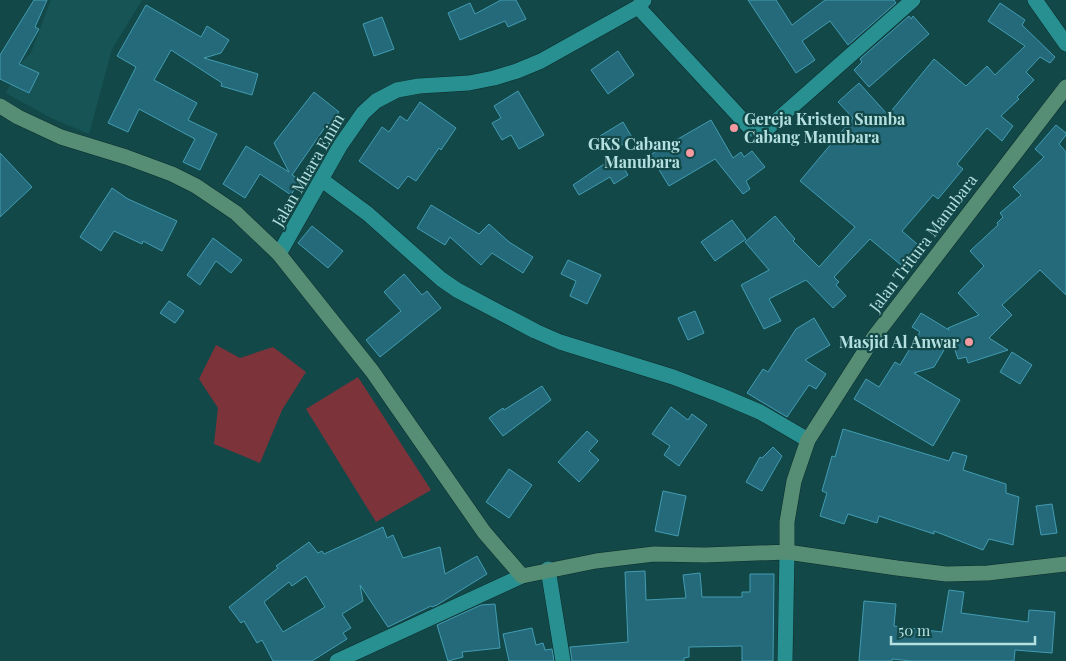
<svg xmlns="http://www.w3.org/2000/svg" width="1066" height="661" font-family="'Playfair Display',serif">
<rect width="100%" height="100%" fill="#134849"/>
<path fill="#175455" d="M51,0H142L112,49L89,134L51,118L6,93L22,62L31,53Z"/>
<path fill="#7c333a" d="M216,345L240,358L273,347L306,372L282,410L260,463L214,444L218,408L199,379Z
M358,377L431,490L376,522L306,409Z"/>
<path fill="#256a7a" stroke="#429cb2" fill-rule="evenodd" d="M34,0H47L35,27L39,29L19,64L39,73L29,93L0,79V55Z
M501,0H516L526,19L508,27L505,21L460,40L448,13L470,3L475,14Z
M748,0H776L792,25L825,0H894L896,3L848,45L830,21L802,41L815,60L796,73Z
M1000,3L1025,20L1022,25L1055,57L1050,63L1040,57L1026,72L1034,80L1017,97L1019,99L1001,116L1013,126L1002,141L987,128L957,164L963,169L938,199L933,195L902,231L924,250L907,270L870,239L834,277L839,282L836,285L846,296L833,308L806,280L769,299L781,321L764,329L741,285L769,270L745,242L775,216L795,239L793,241L819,267L855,227L800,181L853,118L838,102L859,83L888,115L934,59L966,86L987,66L995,75L1025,46L988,21Z
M146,5L201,37L207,26L229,40L221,53L204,58L258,74L252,95L221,86L222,83L171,50L154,80L197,103L188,120L217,134L200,170L183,162L195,139L139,109L128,132L108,123L136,67L117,56Z
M909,16L911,19L913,16L929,34L869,87L854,70L862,62L860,59Z
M382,17L394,49L374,56L363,24Z
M618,51L634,75L608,94L591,70Z
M518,91L544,135L519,149L511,135L502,140L492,123L501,118L494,106Z
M314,92L339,112L330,124L328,123L292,175L300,180L291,195L260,174L245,198L223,184L246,146L289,172L274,143Z
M420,102L456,128L441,150L439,148L416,181L408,176L398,189L359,161L382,127L389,132L400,116L407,121Z
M711,120L733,158L741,152L744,157L752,151L765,167L746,181L750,189L743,194L715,159L669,186L650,155Z
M623,122L633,139L609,152L600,136Z
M1056,125L1066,133V135L1059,144L1066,152V295L1040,270L1002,305L1012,315L989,338L1008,350L968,363L966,357L958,359L951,338L934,367L914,373L960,400L933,446L854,399L866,379L879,387L895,362L900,365L920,332L912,327L921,313L949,330L948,328L979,315L958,293L984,266L970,251L998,225L997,223L1003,217L1000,213L1021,195L1013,187L1044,157L1035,149Z
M0,153L32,187L0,217Z
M616,156L628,175L614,184L610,177L579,195L573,185Z
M112,188L128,199L177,221L162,251L143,241L142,244L114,231L101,251L80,237Z
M431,205L479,234L489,224L509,242L533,257L523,273L492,253L481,265L450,237L445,245L417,228Z
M732,220L746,239L715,261L701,242Z
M312,226L343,251L328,268L298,243Z
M213,238L242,260L231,273L216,261L200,285L187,275Z
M568,260L601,275L587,304L570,296L576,281L561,274Z
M404,274L422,295L427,291L441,308L380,357L366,340L401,311L384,292Z
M169,301L184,311L175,323L160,313Z
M695,311L704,333L688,340L678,318Z
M814,318L830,345L805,360L826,374L816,389L809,385L787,417L747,393L763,369L768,372L796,329Z
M1012,352L1032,365L1020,384L1000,372Z
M542,386L551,400L503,436L489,418L503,408L504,410Z
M671,407L688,420L692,414L707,425L679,466L664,455L670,446L652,434Z
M843,429L949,461L953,452L967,456L963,470L1006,484V493L1019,497L1013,545L989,539L983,550L934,531V534L879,516L877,523L848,514L844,524L820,516L827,493L822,491L832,456L835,457Z
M587,431L598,441L589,451L599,460L579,482L558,462Z
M773,447L782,456L762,491L746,482L760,457L762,458Z
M509,469L532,485L509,518L486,502Z
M663,491L686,496L678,536L655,531Z
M1052,504L1057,533L1041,535L1036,506Z
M383,527L387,538L393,535L403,558L440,547L445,574L477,556L487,574L437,605L432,607L431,606L388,627L360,585L363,601L342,614L351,628L343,633L347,639L312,661H273L262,640L257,643L244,621L241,623L229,607L278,568L276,566L309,542L318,553L322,551L324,554ZM306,576L325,607L283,632L264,602L289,582L292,586Z
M645,571L646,600L686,598L683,575L700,573L702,597H742V592H750V574H774L773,661H742V646L689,647V657L684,658V661H572L570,647L628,642L625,572Z
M949,590L964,592L961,613L1028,622L1029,610L1055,612L1052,653L1015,650L1014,661H911L892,659V661H859L864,601L896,604L894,626L942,632Z
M495,604L500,648L462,652L463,657L448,661L437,625L481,605Z
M532,628L536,645L543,643L545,650L552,649L554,661H509L503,634Z"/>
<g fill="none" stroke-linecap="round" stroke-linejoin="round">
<g stroke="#0d2c2c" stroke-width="16">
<path id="street" d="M1035,0L1066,44
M638,7L751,129L759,130L768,128L913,0
M322,180L368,214L441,279L457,290L535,331L560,342L673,377L720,395L760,412L808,440
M279,254L340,146L363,113L376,101L397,90L419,86L469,83L494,78L517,71L541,61L638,7L644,0
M548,569L563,661
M337,661L522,576
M785,661L787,552"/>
</g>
<g stroke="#0d2c2c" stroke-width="16">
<path id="secondary" d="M0,106L18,117L61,137L126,157L172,174L196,186L236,213L279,254L372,371L484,532L522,576L596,561L654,554L705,555L787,552L897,568L946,574L988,573L1066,564
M787,552V522L794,481L808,440L874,337L1066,87"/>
</g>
<use href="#street" stroke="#299091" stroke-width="15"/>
<use href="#secondary" stroke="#558e75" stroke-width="15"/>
</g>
<g fill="#f49aa0" stroke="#134849" stroke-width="2">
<circle cx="734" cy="128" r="5"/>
<circle cx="690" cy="153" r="5"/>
<circle cx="969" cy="342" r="5"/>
</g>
<g text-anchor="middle" stroke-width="4.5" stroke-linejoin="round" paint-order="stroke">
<g font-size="16" font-weight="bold" fill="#b5e0e0" stroke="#134849" text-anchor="end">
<text x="744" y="125" text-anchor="start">Gereja Kristen Sumba<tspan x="744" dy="18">Cabang Manubara</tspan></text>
<text x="680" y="150">GKS Cabang<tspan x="680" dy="18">Manubara</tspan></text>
<text x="959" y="348">Masjid Al Anwar</text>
</g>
<g font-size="16" fill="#b5e0e0" stroke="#134849">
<text transform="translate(308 170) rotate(-60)" y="6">Jalan Muara Enim</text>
<text transform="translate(923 243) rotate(-53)" y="6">Jalan Tritura Manubara</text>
</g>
</g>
<path d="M891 636v8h144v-8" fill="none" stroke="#b5e0e0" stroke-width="2.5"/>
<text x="898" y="636" font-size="15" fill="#b5e0e0" stroke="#134849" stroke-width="4" paint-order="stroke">50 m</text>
</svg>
